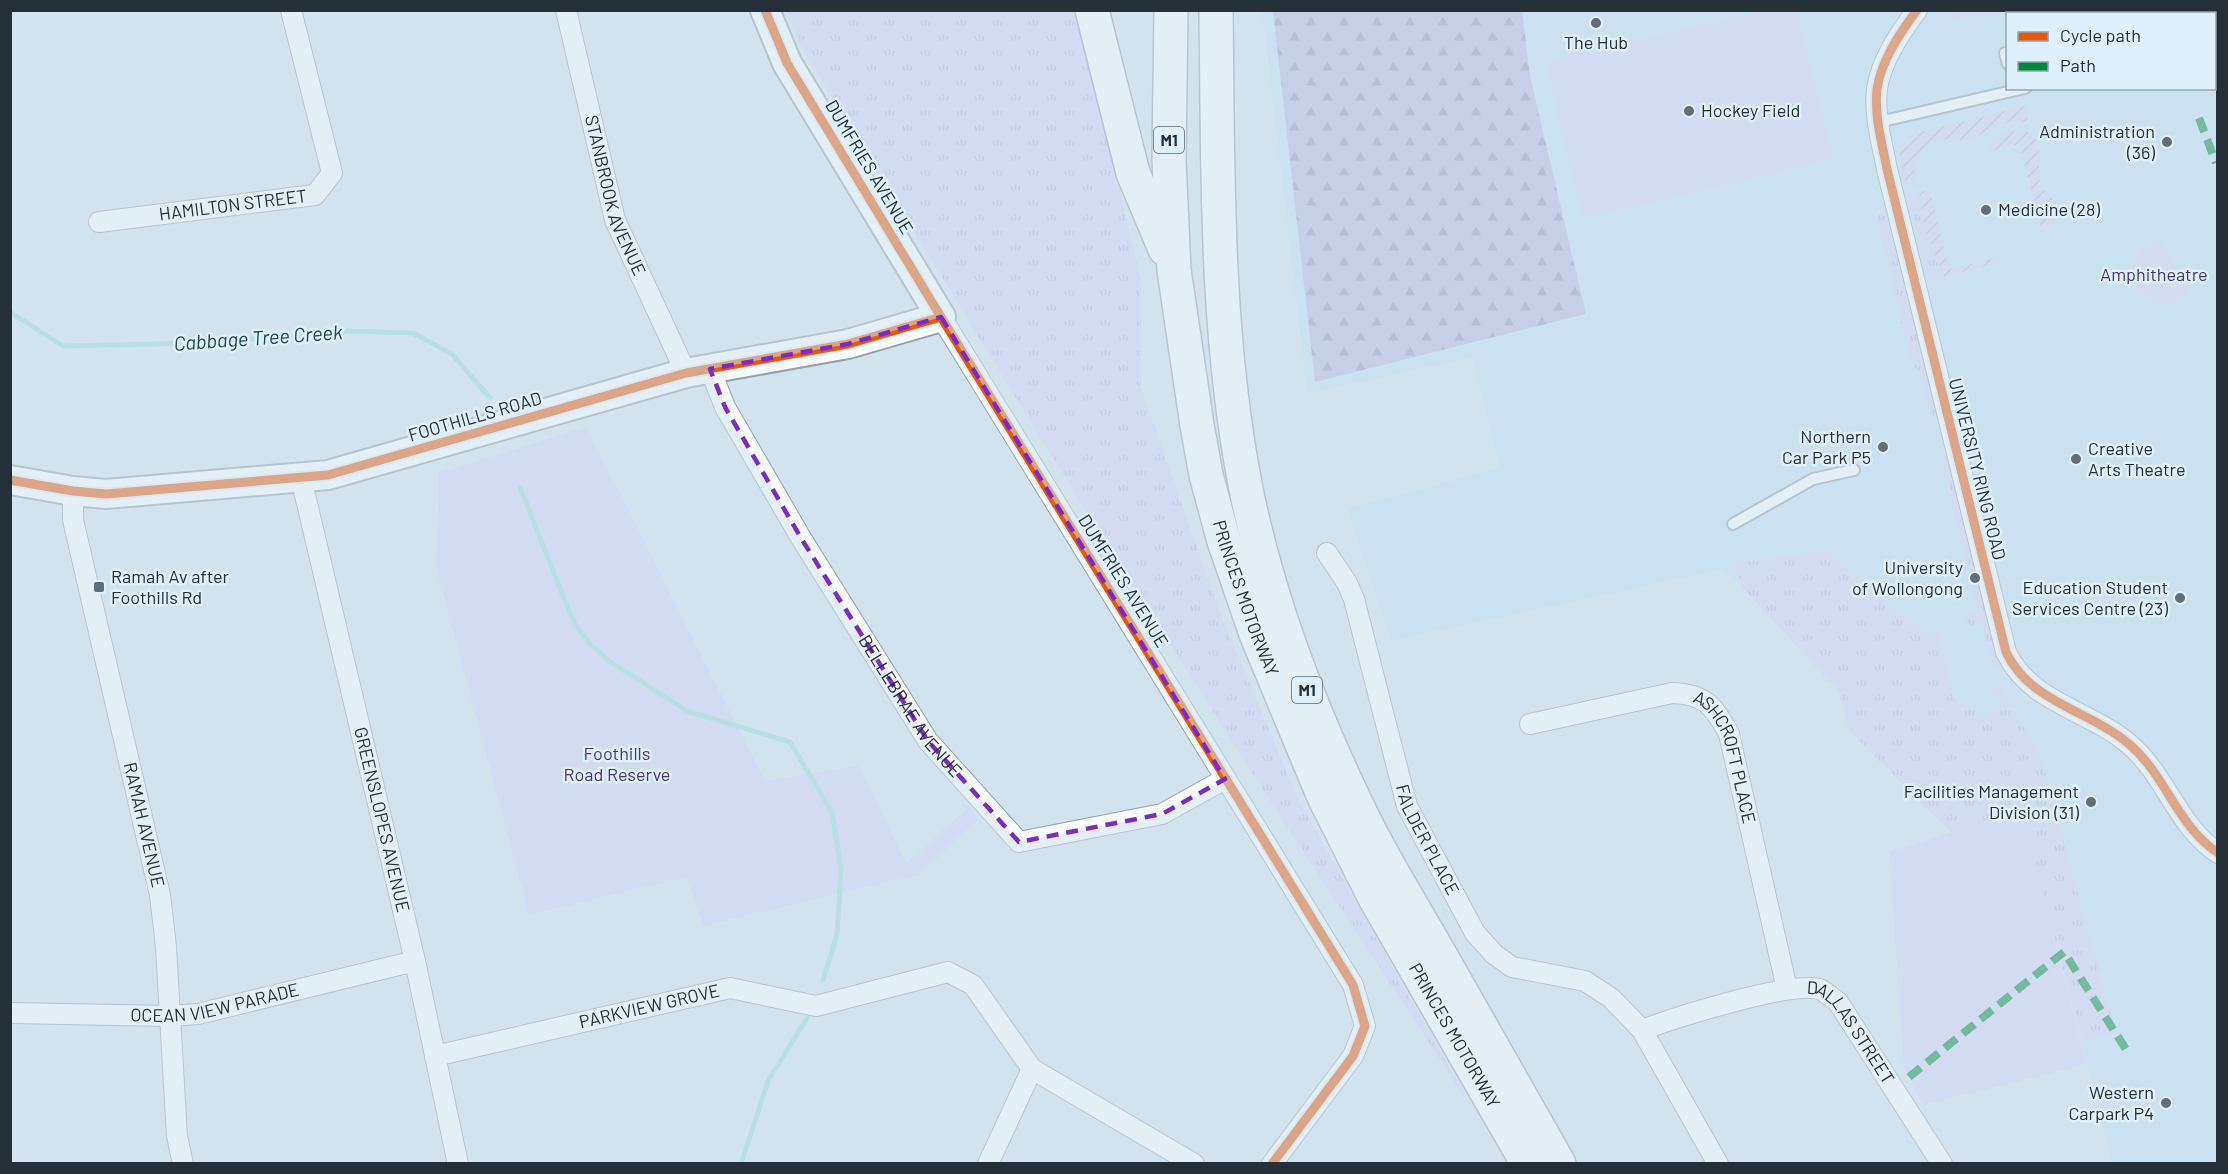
<svg xmlns="http://www.w3.org/2000/svg" width="2228" height="1174" font-family="Barlow,sans-serif">
<defs>
<pattern id="grass-tufts" width="24" height="20" patternUnits="userSpaceOnUse" patternTransform="scale(1.5)"><rect width="24" height="20" fill="#d0d1f0"/><path d="M3 7l-1-3M5 7V3M7 7l1-3M15 17l-1-3M17 17v-4M19 17l1-3" fill="none" stroke="#b2b4ce"/></pattern>
<pattern id="forest-firs" width="22" height="20" patternUnits="userSpaceOnUse" patternTransform="scale(1.5)"><rect width="22" height="20" fill="#b8b6dc"/><path d="M5 1l3.5 6h-7zM16 11l3.5 6h-7z" fill="#9594b3"/></pattern>
<pattern id="garden-furrows" width="10" height="10" patternUnits="userSpaceOnUse" patternTransform="scale(1.5)"><rect width="10" height="10" fill="#d0d1f0"/><path d="M-1 1l2-2M0 10L10 0M9 11l2-2" fill="none" stroke="#b2b4ce"/></pattern>
</defs>
<rect width="100%" height="100%" fill="#d3e3ee"/>
<path fill="#c2def0" fill-rule="evenodd" d="M1262,11H2217V1163H2111L2082,1041L2021,814L1951,832L1850,732L1838,691L1743,588L1723,569L1391,641L1347,509L1499,468L1473,357L1307,394ZM2008,14H2214V88H2008Z"/>
<path fill="url(#grass-tufts)" d="M785,11H1077L1141,280V388L1219,610L1298,799L1475,1113L1242,758L1046,447L804,52Z
M1954,11V10L2028,11L1947,20Z
M1919,192L1927,237L1944,277L1928,281L1908,195Z
M1881,214H1891L1939,418L1932,419L1920,375L1910,360L1877,216Z
M1941,455L1950,458L2001,665L1994,671L1981,625L1972,626L1966,623L1967,614L1978,610Z
M1829,550C1846,566 1919,641 1939,632L1954,699L1987,716L2003,702L1990,687L2002,685L2043,765L2116,1033L2082,1041L2021,814L1951,832L1850,732L1838,691L1743,588L1734,563Z"/>
<path fill="url(#forest-firs)" d="M1273,11H1522L1530,76L1586,314L1315,382Z"/>
<path fill="#d0d1f0" d="M1762,11H1796L1833,159L1583,219L1545,62Z
M2159,237L2188,294C2182,297 2173,303 2166,303C2158,304 2151,300 2145,295C2117,273 2136,252 2159,237Z
M586,427L765,781L859,765L906,863L970,806L978,820L919,875L703,926L687,877L529,915L436,567L439,473Z
M2021,814L2087,1064L1924,1105L1904,1068L1889,852L1951,832Z"/>
<path fill="url(#garden-furrows)" d="M2025,106L2028,122C2007,119 1986,127 1971,142C1963,141 1954,138 1946,139C1921,139 1911,163 1916,184L1907,189L1900,160V146L1912,134Z
M2022,130C2047,135 2036,165 2040,183C2043,194 2057,199 2058,210C2058,221 2050,227 2041,231L2020,144L1990,151L1988,146C1997,133 2007,131 2022,130Z
M1930,190L1949,269L2000,257L2001,262L1944,277L1924,228L1919,192Z"/>
<g fill="none" stroke-linecap="round" stroke-linejoin="round">
<path stroke="#99dad4" stroke-width="5" d="M10,312L63,346L203,343L349,331L413,333L452,354L490,398
M520,487L565,601L575,624L590,644L609,661L687,711L790,742L832,812L841,870L837,935L823,980
M741,1164L768,1081L807,1018"/>
<g stroke="#95a1aa" stroke-width="14">
<path id="lane" d="M2005,53L2008,64
M1879,122L2025,88
M1733,524L1813,479L1854,470"/>
</g>
<g stroke="#95a1aa" stroke-width="22">
<g id="street">
<path id="s1" d="M566,10L615,220L686,373"/>
<path d="M1917,10C1900,33 1881,61 1877,89C1874,115 1882,144 1887,169L2006,652C2030,703 2089,710 2129,744C2166,775 2177,826 2218,853"/>
<path id="s2" d="M99,222L315,195L332,173L291,10"/>
<path d="M941,317L1353,985L1365,1026L1353,1056L1272,1164"/>
<path id="s3" d="M710,369L725,407L801,538L928,741L1019,842L1162,814L1225,779"/>
<path id="s4" d="M301,478L415,961L458,1164"/>
<path id="s5" d="M73,491V520L160,895L166,947L177,1136L183,1164"/>
<path id="s6" d="M1327,553L1347,583L1354,599L1407,806L1475,933L1494,954L1512,967L1585,981L1611,998L1642,1030L1718,1164"/>
<path id="s7" d="M1530,724L1672,693C1705,694 1714,706 1729,734L1787,989"/>
<path id="s8" d="M10,1013L169,1016L198,1014L415,961"/>
<path id="s9" d="M1642,1030C1674,1018 1790,981 1819,989C1825,991 1832,998 1838,1002L1942,1164"/>
<path id="s10" d="M435,1056L730,988L816,1006L948,972L973,985L1032,1069L1194,1164"/>
<path d="M988,1164L1032,1069"/>
</g>
</g>
<g stroke="#95a1aa" stroke-width="32">
<path id="secondary" d="M10,480L73,491L106,494L328,475L686,373L848,344L941,317L787,63L765,10"/>
</g>
<g stroke="#95a1aa" stroke-width="36">
<g id="highway">
<path d="M1092,10L1133,173L1165,249"/>
<path id="s11" d="M1171,10L1169,160L1174,270L1197,425L1206,475L1224,541L1256,634L1324,797L1375,898L1528,1164"/>
<path d="M1216,10C1218,168 1215,328 1245,484C1268,601 1312,714 1364,820C1389,870 1419,917 1446,965C1483,1031 1521,1097 1559,1164"/>
</g>
</g>
<use href="#lane" stroke="#f8fbfc" stroke-width="10"/>
<use href="#street" stroke="#f8fbfc" stroke-width="20"/>
<use href="#secondary" stroke="#f8fbfc" stroke-width="28"/>
<use href="#highway" stroke="#f8fbfc" stroke-width="33"/>
<path stroke="#00873e" stroke-width="8" stroke-dasharray="15 8" stroke-linecap="butt" d="M2184,10V14
M2199,118L2216,163
M1909,1077L2064,952L2127,1051"/>
<g stroke="#def0fc" stroke-width="13">
<path id="cycleway" d="M765,10L787,63L941,317L1353,985L1365,1026L1353,1056L1272,1164
M1917,10C1900,33 1881,61 1877,89C1874,115 1882,144 1887,169L2006,652C2030,703 2089,710 2129,744C2166,775 2177,826 2218,853
M10,480L73,491L106,494L328,475L686,373L848,344L941,317"/>
</g>
<use href="#cycleway" stroke="#e8590c" stroke-width="9"/>
</g>
<path d="M0 0H2228V1174H0ZM941,317L1225,779L1162,814L1019,842L928,741L801,538L725,407L710,369L848,344Z" fill="#d3e3ee" fill-opacity=".55" fill-rule="evenodd"/>
<path fill="none" stroke="#7b2cbf" stroke-width="4.5" stroke-dasharray="12 8" stroke-linejoin="round" d="M941,317L1225,779L1162,814L1019,842L928,741L801,538L725,407L710,369L848,344Z"/>
<g fill="#616e77" stroke="#def0fc" stroke-width="2">
<circle cx="1596" cy="23" r="6"/>
<circle cx="1689" cy="111" r="6"/>
<circle cx="2167" cy="142" r="6"/>
<circle cx="1986" cy="210" r="6"/>
<circle cx="1883" cy="447" r="6"/>
<circle cx="2076" cy="459" r="6"/>
<circle cx="1975" cy="578" r="6"/>
<rect x="93" y="581" width="12" height="12" rx="3"/>
<circle cx="2180" cy="598" r="6"/>
<circle cx="2091" cy="802" r="6"/>
<circle cx="2166" cy="1103" r="6"/>
</g>
<g text-anchor="middle" stroke-width="5" stroke-linejoin="round" paint-order="stroke">
<g fill="#def0fc" stroke="#5c6972" stroke-width="1.5">
<rect x="1154" y="127" width="30" height="26" rx="4.5"/>
<rect x="1292" y="677" width="30" height="26" rx="4.5"/>
</g>
<g font-size="16" font-weight="bold" fill="#242f37">
<text x="1169" y="146">M1</text>
<text x="1307" y="696">M1</text>
</g>
<g font-size="18" fill="#242f37" stroke="#def0fc" text-anchor="end">
<text x="1596" y="49" text-anchor="middle">The Hub</text>
<text x="1701" y="117" text-anchor="start">Hockey Field</text>
<text x="2155" y="138">Administration<tspan x="2155" dy="21">(36)</tspan></text>
<text x="1998" y="216" text-anchor="start">Medicine (28)</text>
<text x="1871" y="443">Northern<tspan x="1871" dy="21">Car Park P5</tspan></text>
<text x="2088" y="455" text-anchor="start">Creative<tspan x="2088" dy="21">Arts Theatre</tspan></text>
<text x="1963" y="574">University<tspan x="1963" dy="21">of Wollongong</tspan></text>
<text x="111" y="583" text-anchor="start">Ramah Av after<tspan x="111" dy="21">Foothills Rd</tspan></text>
<text x="2168" y="594">Education Student<tspan x="2168" dy="21">Services Centre (23)</tspan></text>
<text x="2079" y="798">Facilities Management<tspan x="2079" dy="21">Division (31)</tspan></text>
<text x="2154" y="1099">Western<tspan x="2154" dy="21">Carpark P4</tspan></text>
</g>
<g font-size="18" fill="#242f37" stroke="#def0fc">
<text transform="translate(869 167) rotate(59)" y="6">DUMFRIES AVENUE</text>
<text dy="6" stroke="none"><textPath href="#s1" startOffset="192">STANBROOK AVENUE</textPath></text>
<text dy="6" stroke="none"><textPath href="#s2" startOffset="135">HAMILTON STREET</textPath></text>
<text transform="translate(475 417) rotate(-16)" y="6">FOOTHILLS ROAD</text>
<text transform="translate(1977 469) rotate(76)" y="6">UNIVERSITY RING ROAD</text>
<text transform="translate(1123 581) rotate(58)" y="6">DUMFRIES AVENUE</text>
<text dy="6" stroke="none"><textPath href="#s11" startOffset="597">PRINCES MOTORWAY</textPath></text>
<text dy="6" stroke="none"><textPath href="#s3" startOffset="393">BELLEBRAE AVENUE</textPath></text>
<text dy="6" stroke="none"><textPath href="#s7" startOffset="240">ASHCROFT PLACE</textPath></text>
<text dy="6" stroke="none"><textPath href="#s4" startOffset="351">GREENSLOPES AVENUE</textPath></text>
<text dy="6" stroke="none"><textPath href="#s5" startOffset="342">RAMAH AVENUE</textPath></text>
<text dy="6" stroke="none"><textPath href="#s6" startOffset="306">FALDER PLACE</textPath></text>
<text dy="6" stroke="none"><textPath href="#s8" startOffset="206">OCEAN VIEW PARADE</textPath></text>
<text dy="6" stroke="none"><textPath href="#s10" startOffset="220">PARKVIEW GROVE</textPath></text>
<text dy="6" stroke="none"><textPath href="#s11" startOffset="1083">PRINCES MOTORWAY</textPath></text>
<text dy="6" stroke="none"><textPath href="#s9" startOffset="236">DALLAS STREET</textPath></text>
</g>
<g font-size="18" fill="#4a3279" stroke="#def0fc">
<text x="2154" y="281">Amphitheatre</text>
<text x="617" y="760">Foothills<tspan x="617" dy="21">Road Reserve</tspan></text>
</g>
<g font-size="20" font-style="italic" fill="#224a44" stroke="#def0fc">
<text transform="translate(258 338) rotate(-4)" y="7">Cabbage Tree Creek</text>
</g>
</g>
<rect width="2228" height="1174" fill="none" stroke="#242f37" stroke-width="24"/>
<rect x="2006" y="12" width="210" height="78" fill="#def0fc" stroke="#94a3ad" stroke-width="1.5"/>
<rect x="2018" y="32" width="30" height="9" fill="#e8590c" stroke="#94a3ad" stroke-width="1.5"/>
<text x="2060" y="42" font-size="18" fill="#242f37">Cycle path</text>
<rect x="2018" y="62" width="30" height="9" fill="#00873e" stroke="#94a3ad" stroke-width="1.5"/>
<text x="2060" y="72" font-size="18" fill="#242f37">Path</text>
</svg>
